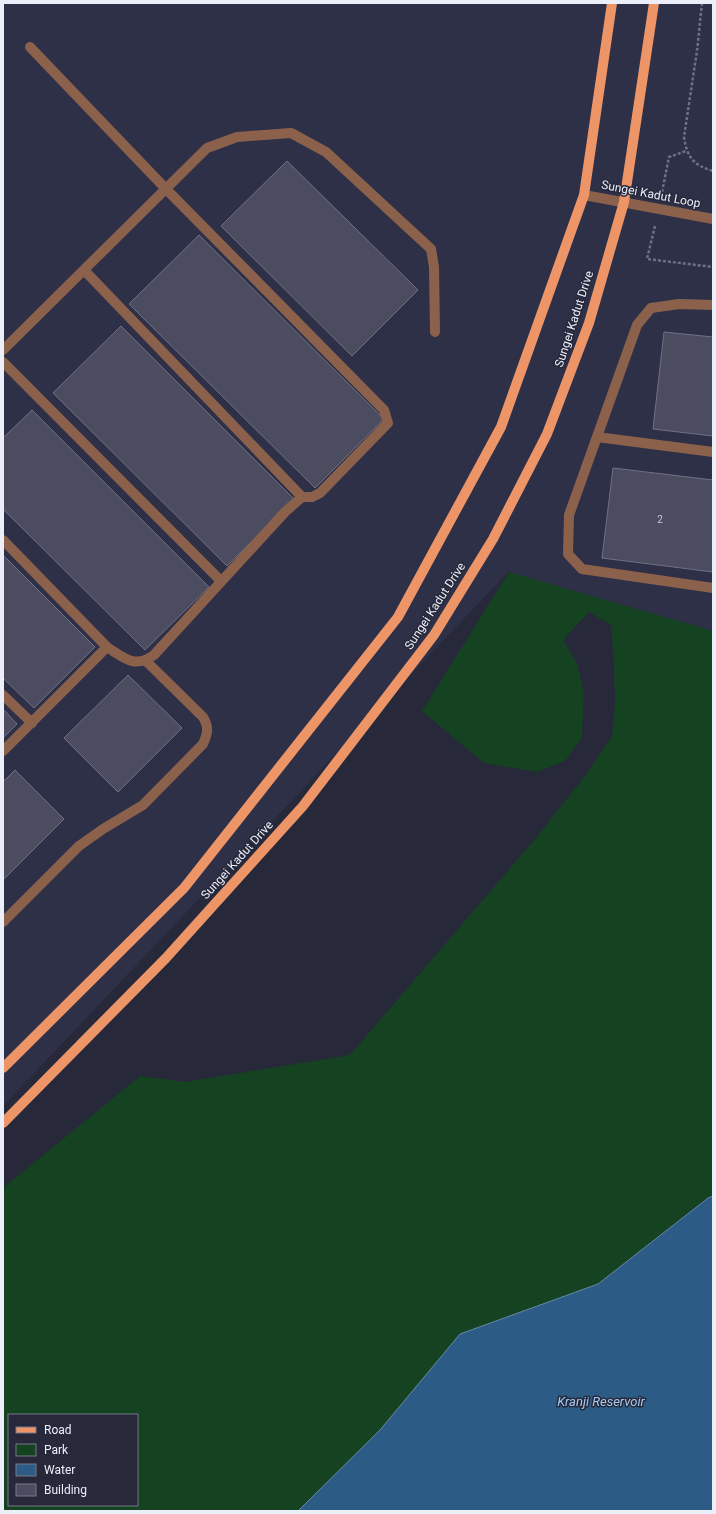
<svg xmlns="http://www.w3.org/2000/svg" width="716" height="1514" font-family="Roboto,sans-serif">
<rect width="100%" height="100%" fill="#27293b"/>
<path fill="#2e3048" d="M3,3H713V631L508,572L3,1106Z"/>
<path fill="#154220" fill-rule="evenodd" d="M509,572L713,631V1196L704,1200L597,1285L383,1429L298,1511H3V1188L140,1076L185,1082L350,1055L535,839L585,776L612,736L615,704L614,666L611,625L589,612L563,640L577,663L584,693L582,738L565,761L537,772L484,763L422,711ZM9,1415H137V1505H9Z"/>
<path fill="#2c5c85" stroke="#6688a8" d="M713,1196V1511H298L380,1430L460,1334L598,1284L708,1198Z"/>
<path fill="#4c4c60" stroke="#707086" d="M287,161L418,290L352,356L221,226Z
M199,235L384,419L315,488L129,304Z
M121,326L294,499L227,566L53,393Z
M664,332L713,337V436L653,429Z
M32,410L209,587L145,650L3,509V438Z
M613,468L713,480V572L602,558Z
M3,555L95,647L34,708L3,678Z
M128,675L182,728L118,792L64,738Z
M3,709L17,724L3,738Z
M15,770L64,819L3,880V782Z"/>
<g fill="none" stroke-linecap="round" stroke-linejoin="round">
<path stroke="#6f7181" stroke-width="2.5" stroke-dasharray="3 2" stroke-linecap="butt" d="M702,3L697,51L684,137C687,157 693,165 713,171
M662,192L669,157L686,151
M655,226L647,259L713,267"/>
<path stroke="#8c614b" stroke-width="10" d="M30,47L166,189L384,410L388,423L320,493L312,497H302
M584,195L713,219
M713,305L679,304L651,308L637,325L569,515L568,554L582,569L713,588
M3,350L207,148L237,137L291,133L326,152L431,249L434,267L435,332
M3,362L221,581
M597,437L713,452
M3,540L107,647C124,658 135,669 154,655L285,512L302,497L84,270
M3,695L32,723
M3,751L107,647
M3,922L79,846L103,829L143,805L203,744C208,733 209,727 203,717L146,661"/>
<path stroke="#ee9568" stroke-width="10" d="M3,1068L184,888L398,617L501,427L584,195L612,3
M3,1123L166,958L303,806L434,635L493,539L547,434L589,323L624,202L654,3"/>
</g>
<g text-anchor="middle" stroke-width="3" stroke-linejoin="round" paint-order="stroke">
<g font-size="10" fill="#c4c6d4">
<text x="660" y="523">2</text>
</g>
<g font-size="12" fill="#eceefa" stroke="#27293b">
<text transform="translate(651 194) rotate(11)" y="4">Sungei Kadut Loop</text>
<text transform="translate(574 319) rotate(-72)" y="4">Sungei Kadut Drive</text>
<text transform="translate(435 606) rotate(-57)" y="4">Sungei Kadut Drive</text>
<text transform="translate(237 860) rotate(-48)" y="4">Sungei Kadut Drive</text>
</g>
<g font-size="13" font-style="italic" fill="#a3ccf2" stroke="#27293b">
<text x="601" y="1406">Kranji Reservoir</text>
</g>
</g>
<rect width="716" height="1514" fill="none" stroke="#eceefa" stroke-width="8"/>
<rect x="8" y="1414" width="130" height="92" fill="#27293b" stroke="#767887"/>
<rect x="16" y="1427" width="20" height="6" fill="#ee9568" stroke="#767887"/>
<text x="44" y="1434" font-size="12" fill="#eceefa">Road</text>
<rect x="16" y="1444" width="20" height="12" fill="#154220" stroke="#767887"/>
<text x="44" y="1454" font-size="12" fill="#eceefa">Park</text>
<rect x="16" y="1464" width="20" height="12" fill="#2c5c85" stroke="#767887"/>
<text x="44" y="1474" font-size="12" fill="#eceefa">Water</text>
<rect x="16" y="1484" width="20" height="12" fill="#4c4c60" stroke="#767887"/>
<text x="44" y="1494" font-size="12" fill="#eceefa">Building</text>
</svg>
